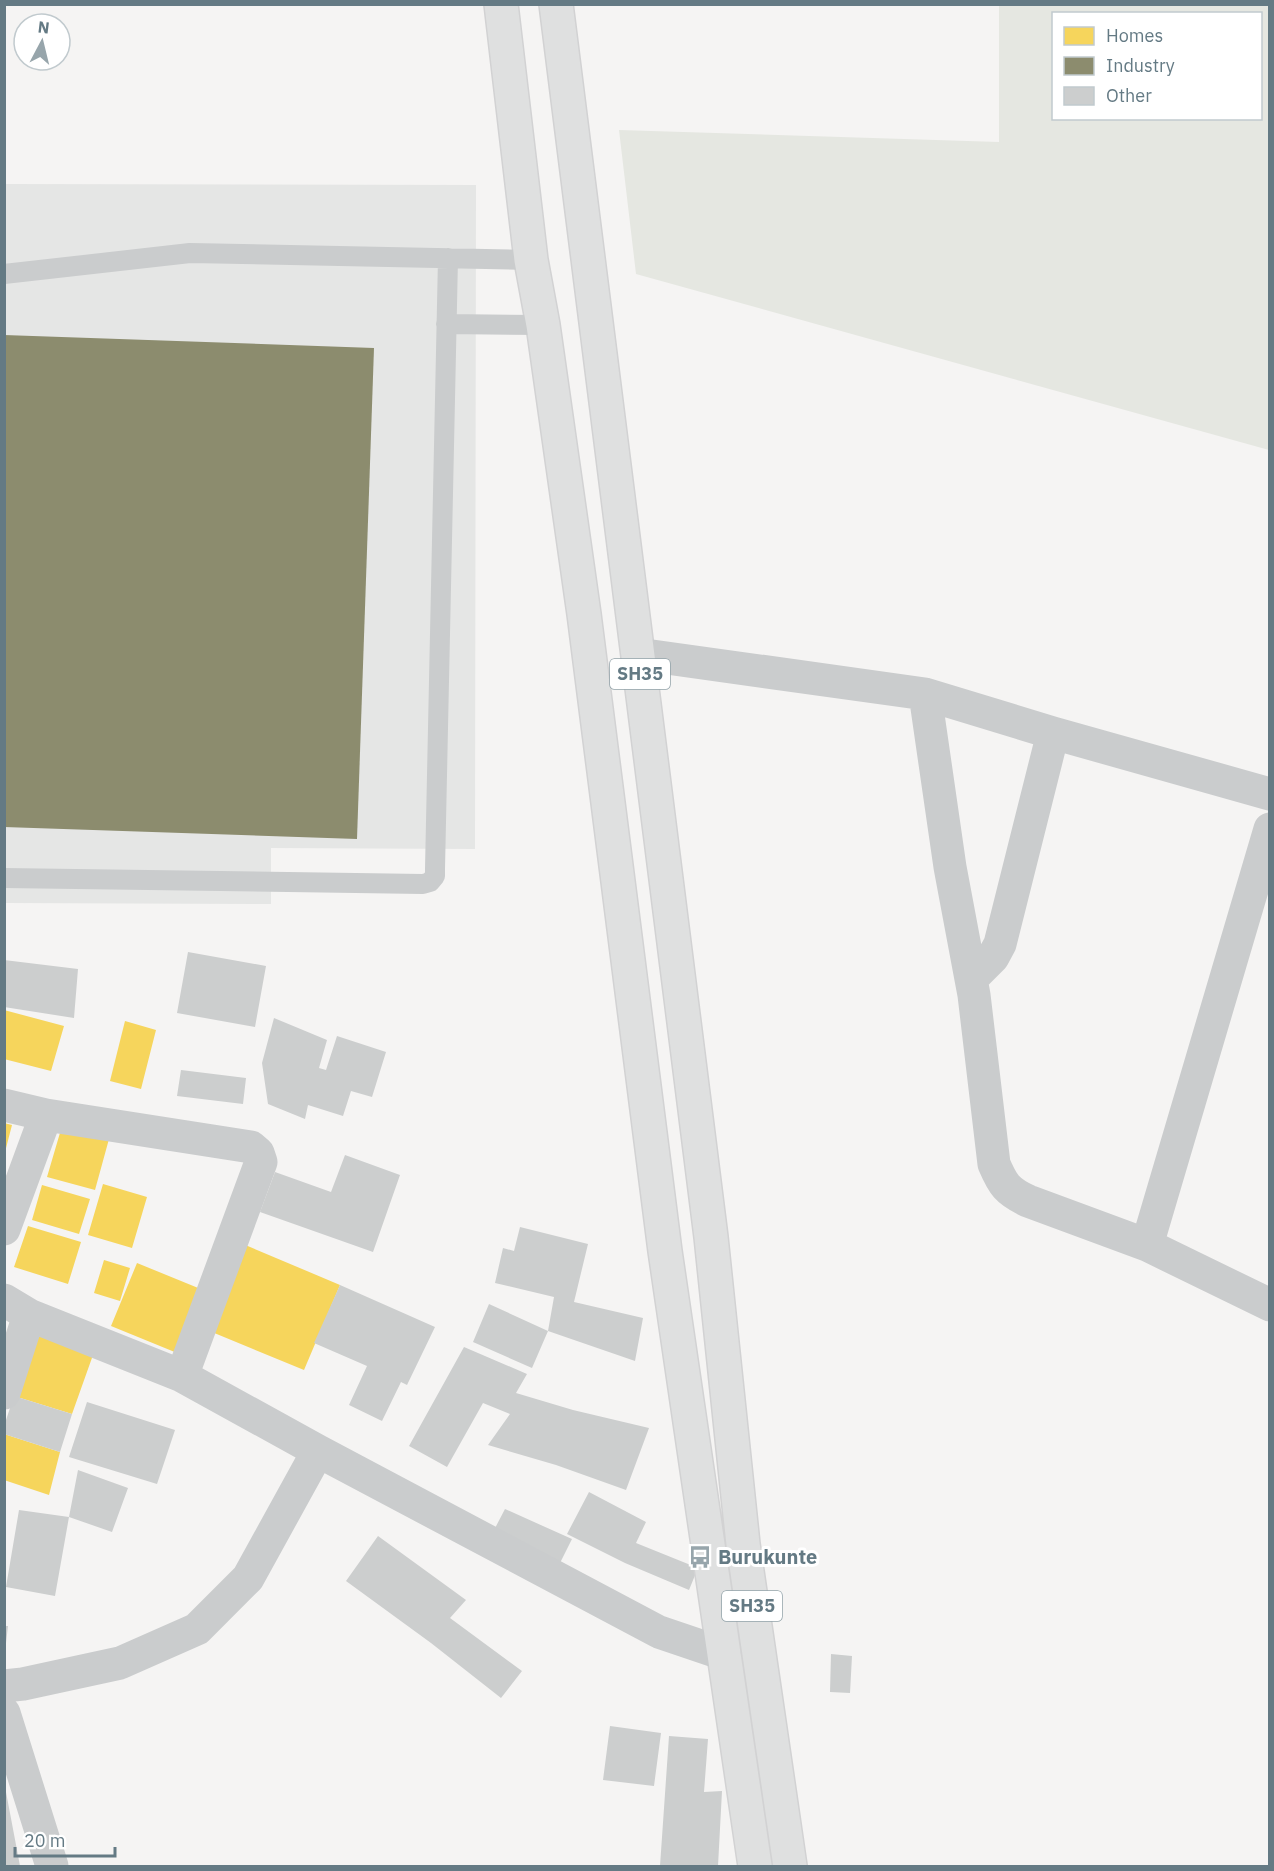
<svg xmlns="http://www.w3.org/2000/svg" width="1274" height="1871" font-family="'IBM Plex Sans',sans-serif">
<rect width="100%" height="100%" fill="#f5f4f3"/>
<path fill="#e5e6e5" d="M5,184L476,185L475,849L271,848V904L5,903Z"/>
<path fill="#e5e7e1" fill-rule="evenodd" d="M999,5H1269V450L636,274L619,130L999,142ZM1054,14H1260V118H1054Z"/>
<path fill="#f6d55c" d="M4,1010L64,1026L51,1071L4,1059Z
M125,1021L156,1030L141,1089L110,1081Z
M4,1123L12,1125L5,1152H4Z
M62,1126L109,1139L95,1190L47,1177Z
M103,1184L147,1197L132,1248L88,1235Z
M42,1185L90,1199L79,1234L32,1220Z
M28,1226L81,1242L68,1284L14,1267Z
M243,1244L340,1285L304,1370L207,1330Z
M104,1260L130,1268L120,1301L94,1293Z
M137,1263L208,1292L182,1355L111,1326Z
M38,1333L93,1355L72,1414L14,1396Z
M4,1434L60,1452L49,1495L4,1480Z"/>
<path fill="#8c8c6e" d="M4,335L374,348L357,839L4,827Z"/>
<path fill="#cccece" d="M188,952L266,966L255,1027L177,1013Z
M4,960L78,969L74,1018L4,1007Z
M274,1018L327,1040L319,1068L326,1070L337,1036L386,1052L372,1097L351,1091L343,1116L308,1105L305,1119L268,1104L262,1063Z
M181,1070L246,1078L243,1104L177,1096Z
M345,1155L400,1175L373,1252L260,1212L275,1172L331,1192Z
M520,1227L588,1244L574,1302L643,1318L635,1361L548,1331L554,1297L495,1283L503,1248L514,1251Z
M340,1285L435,1327L407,1385L401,1382L382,1421L349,1405L367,1366L314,1343Z
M489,1304L548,1331L532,1368L473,1342Z
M464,1347L527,1374L516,1393L573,1410L649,1428L626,1490L556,1465L488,1445L510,1414L483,1403L447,1467L409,1446Z
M14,1396L72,1414L60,1452L4,1434V1426Z
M87,1402L175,1430L157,1484L69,1457Z
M78,1470L128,1488L112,1532L69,1517L55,1596L6,1587L19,1510L69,1517Z
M589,1492L646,1522L636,1543L698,1568L689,1590L625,1563L567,1534Z
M505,1509L572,1539L560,1563L493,1532Z
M378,1536L466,1600L450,1618L522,1671L501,1698L431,1643L346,1581Z
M4,1626H8L6,1643H4Z
M831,1654L852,1656L850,1693L830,1692Z
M610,1726L661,1733L654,1786L603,1780Z
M669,1736L708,1739L704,1792L722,1791L718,1866H660Z
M4,1792H6L20,1866H4Z"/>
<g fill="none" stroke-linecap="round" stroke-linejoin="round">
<g stroke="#d2d2d3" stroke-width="36">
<path id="primary" d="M501,4L531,260L543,325L584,614L665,1251L755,1866
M556,4L711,1237L743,1544L790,1866"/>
</g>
<path stroke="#cacccd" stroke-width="20" d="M4,274L190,253L531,260
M446,324L543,325
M4,878L423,884L430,882L435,876V869L448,258"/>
<path stroke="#cacccd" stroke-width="33" d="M638,654L925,694L1053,733L1270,794
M925,694L950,867L974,995L994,1164C1003,1185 1007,1191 1028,1201L1147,1245L1270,1305
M971,979L993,957L1000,944L1053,733
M4,1105L46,1115
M4,1229L46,1115L251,1147L258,1153L261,1162L182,1376
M1147,1245L1270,829
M4,1300L29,1315L182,1376L318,1451L659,1632L724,1654
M4,1393L29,1315
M4,1686L23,1684L120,1663L197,1629L248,1578L318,1451
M4,1713L52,1866"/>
<use href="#primary" stroke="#dfe0e0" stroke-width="33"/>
</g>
<defs>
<g id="bus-bare" transform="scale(1.8)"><path d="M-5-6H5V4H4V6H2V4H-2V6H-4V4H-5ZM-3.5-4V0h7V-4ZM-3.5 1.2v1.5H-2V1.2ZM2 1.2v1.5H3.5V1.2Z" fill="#97a5ab" stroke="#fff" stroke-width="2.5" paint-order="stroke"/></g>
</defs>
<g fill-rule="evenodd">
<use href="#bus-bare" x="700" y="1557"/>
</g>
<g text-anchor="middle" stroke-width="6" stroke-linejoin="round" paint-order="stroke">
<g fill="#fff" stroke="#92a2a9" stroke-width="1.5">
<rect x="610" y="659" width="60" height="30" rx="4.5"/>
<rect x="722" y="1591" width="60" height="30" rx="4.5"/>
</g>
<g font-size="18" font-weight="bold" fill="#647a84">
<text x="640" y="680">SH35</text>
<text x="752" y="1612">SH35</text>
</g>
<g font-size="20" font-weight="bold" fill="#647a84" stroke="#fff" text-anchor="start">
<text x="718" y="1564">Burukunte</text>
</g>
</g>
<rect width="1274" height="1871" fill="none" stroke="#647a84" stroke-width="12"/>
<rect x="1052" y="12" width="210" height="108" fill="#ffffff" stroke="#c1cace" stroke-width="1.5"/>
<rect x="1064" y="27" width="30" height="18" fill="#f6d55c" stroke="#c1cace" stroke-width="1.5"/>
<text x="1106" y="42" font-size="18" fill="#647a84">Homes</text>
<rect x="1064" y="57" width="30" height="18" fill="#8c8c6e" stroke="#c1cace" stroke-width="1.5"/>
<text x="1106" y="72" font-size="18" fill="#647a84">Industry</text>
<rect x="1064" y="87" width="30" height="18" fill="#cccece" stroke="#c1cace" stroke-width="1.5"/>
<text x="1106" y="102" font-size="18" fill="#647a84">Other</text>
<g transform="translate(42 42) rotate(7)"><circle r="28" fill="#ffffff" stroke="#c1cace" stroke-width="1.5"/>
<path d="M0-4.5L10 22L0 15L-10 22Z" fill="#97a5ab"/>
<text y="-9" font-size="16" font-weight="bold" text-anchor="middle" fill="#647a84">N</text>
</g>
<path d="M15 1847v9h100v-9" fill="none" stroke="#647a84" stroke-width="3"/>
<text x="24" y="1847" font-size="18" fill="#647a84" stroke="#ffffff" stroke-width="4.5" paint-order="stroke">20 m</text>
</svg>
